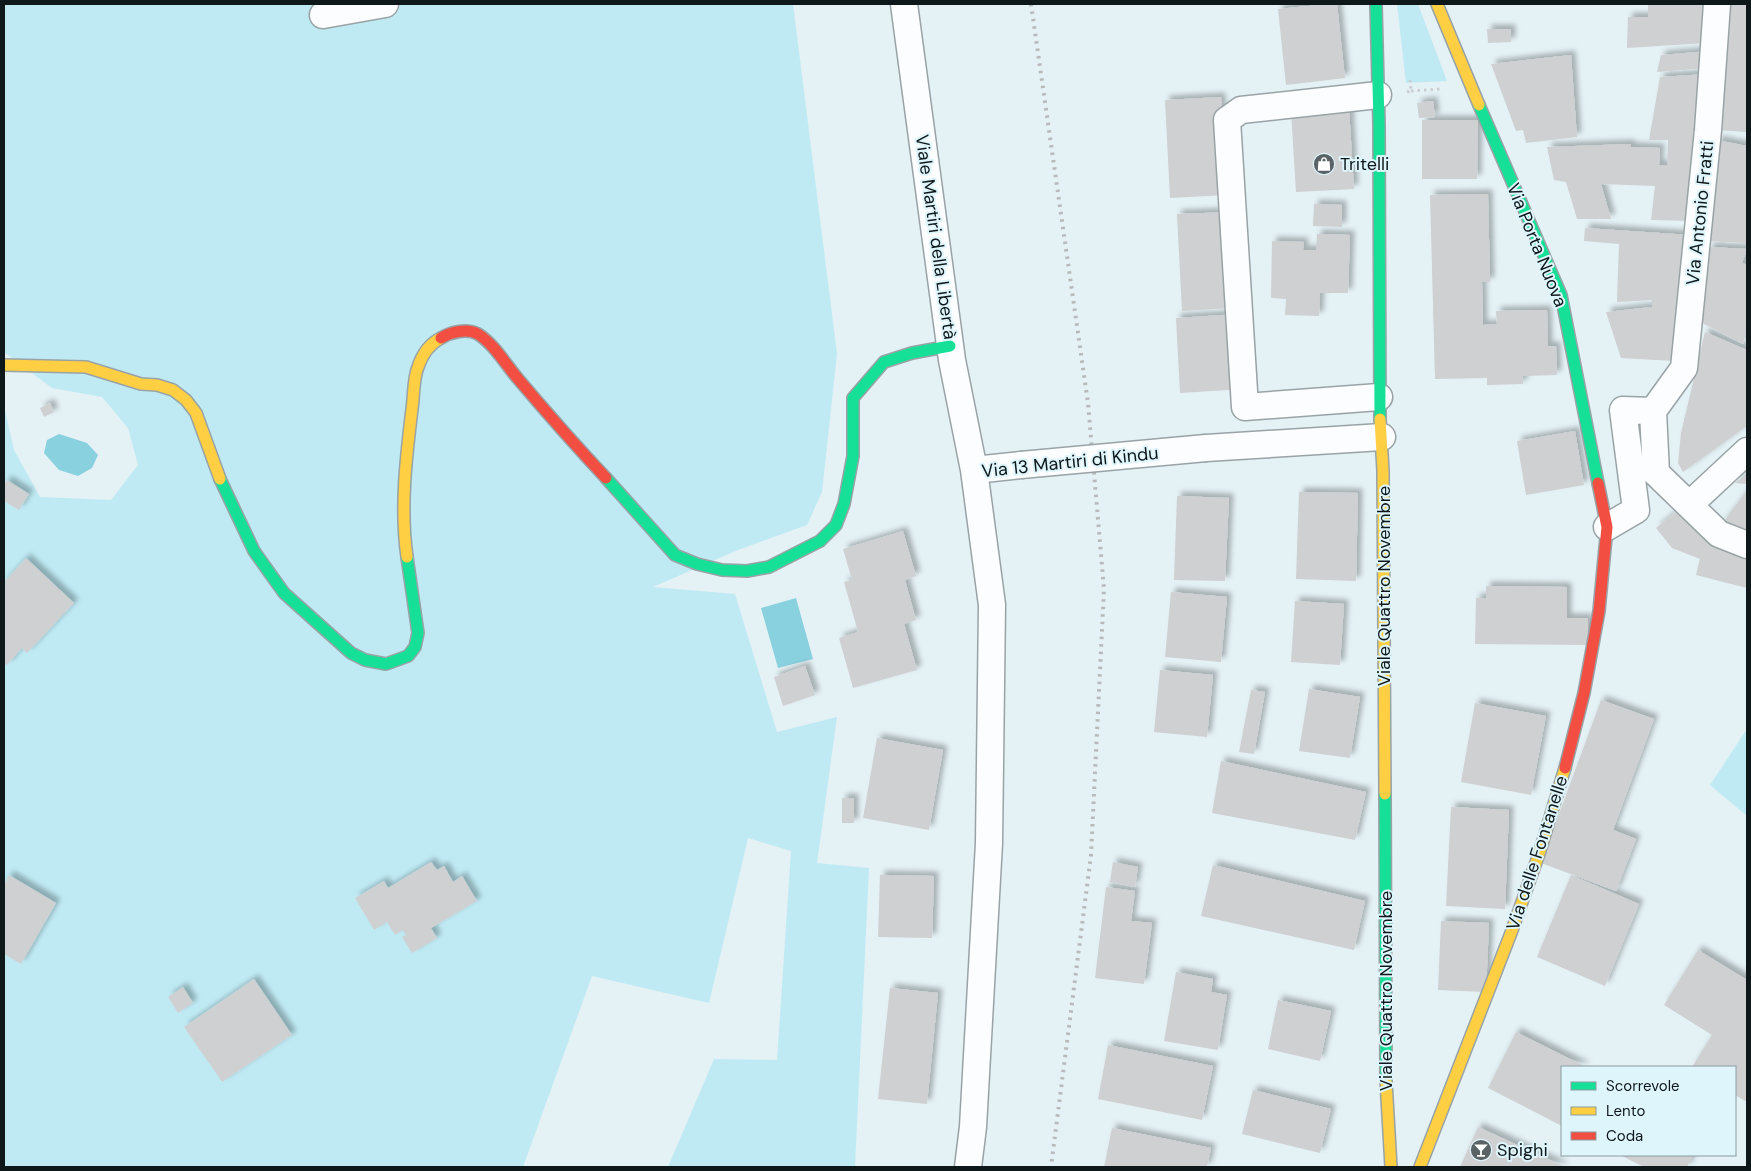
<svg xmlns="http://www.w3.org/2000/svg" width="1751" height="1171" font-family="'DM Sans',sans-serif">
<defs>
<filter id="shadow"><feDropShadow dx="4.5" dy="-4.5" stdDeviation="2.5" flood-color="#0004"/></filter>
</defs>
<rect width="100%" height="100%" fill="#e4f1f5"/>
<path fill="#bfeaf4" d="M4,4H793L837,354L822,492L807,525L738,550L653,587L735,594L777,732L837,717L817,863L869,868L855,1167H668L714,1059L777,1060L791,851L748,838L709,1003L592,976L523,1167H4V406L14,450L40,497L111,500L138,465L128,428L102,397L52,388L4,352Z
M1397,4H1418L1447,81L1406,83Z
M1747,729V816L1710,785Z"/>
<path fill="#89d1df" d="M59,434L87,443L98,455L92,468L78,476L59,470L44,453L47,440Z
M796,598L813,659L778,668L761,608Z"/>
<path fill="#cfd0d2" filter="url(#shadow)" d="M1329,4H1337L1345,78L1286,85L1278,9Z
M1648,4H1707L1705,43L1627,48L1628,17H1648Z
M1729,4H1747V124L1746,132L1715,130Z
M1487,29H1511V42L1488,43Z
M1710,51L1708,68L1657,72L1661,55Z
M1571,55L1577,137L1526,143L1523,130L1516,131L1491,64Z
M1708,74L1694,221L1651,220L1655,186L1601,184L1611,219H1577L1566,182L1554,180L1547,147L1631,144V147L1660,148L1659,165H1667L1668,140H1649L1660,77Z
M1221,97L1226,195L1170,198L1165,100Z
M1433,101L1435,117L1419,118L1417,103Z
M1349,108L1354,189L1296,192L1291,111Z
M1422,120H1478L1477,179H1422Z
M1717,140L1747,146V243L1706,241Z
M1488,194L1490,282H1482L1483,325L1497,324L1496,311L1547,310L1548,346H1556L1557,375L1523,376V384L1487,385V378L1435,379L1430,195Z
M1314,204L1342,205V227L1313,226Z
M1231,212L1235,308L1182,311L1177,214Z
M1585,228L1690,235L1674,361L1621,358L1606,312L1652,307V300L1617,302L1619,244L1584,241Z
M1317,234L1350,235L1348,293H1320L1319,316L1285,315L1286,299L1271,298L1272,241L1304,242L1303,250H1316Z
M1709,247L1747,249L1742,263L1747,265V327L1743,344L1702,323Z
M1239,314L1244,389L1180,393L1176,318Z
M1705,332L1747,350V426L1683,472L1678,463L1681,433Z
M50,403L54,412L44,417L40,408Z
M1575,431L1584,485L1526,495L1517,441Z
M1747,473V484L1735,483Z
M7,480L29,494L19,510L4,501V485Z
M1747,490V534L1721,525Z
M1299,492L1358,493L1356,581L1296,579Z
M1177,496L1229,498L1225,581L1174,580Z
M1683,506L1747,550V588L1696,575L1700,559L1672,548L1656,528Z
M903,531L916,576L905,580L916,620L904,624L917,670L853,688L839,638L858,632L844,582L852,580L843,549Z
M26,558L74,603L27,653L22,648L7,665L4,662V582Z
M1486,586L1567,587V618H1588V645L1475,644L1476,598H1486Z
M1171,592L1227,597L1221,662L1165,657Z
M1295,601L1344,604L1340,665L1291,662Z
M805,666L815,695L783,706L774,677Z
M1160,670L1213,675L1207,737L1154,732Z
M1309,689L1360,697L1350,758L1299,751Z
M1251,690L1265,692L1254,754L1239,752Z
M1601,700L1654,719L1613,830L1636,839L1616,891L1541,863Z
M1475,703L1546,716L1531,795L1461,782Z
M877,738L943,750L929,830L863,818Z
M1221,761L1366,792L1355,840L1212,813Z
M842,798H854V823H842Z
M1451,807L1509,810L1505,909L1446,906Z
M431,862L437,870L444,866L453,882L462,876L477,901L431,928L437,938L412,953L402,937L406,935L403,930L395,935L387,922L374,930L355,898L384,881L388,888Z
M1113,862L1138,867L1135,887L1110,882Z
M1213,865L1365,901L1354,950L1201,916Z
M9,875L56,903L21,964L4,954V885Z
M880,875L934,876L932,938L878,937Z
M1571,875L1639,904L1605,986L1537,957Z
M1106,887L1135,891L1131,921L1152,923L1144,984L1095,978Z
M1441,921L1489,923L1486,992L1438,990Z
M1698,950L1747,980V1102L1735,1095V1067H1692L1712,1035L1664,1005Z
M1176,972L1213,979L1211,992L1227,995L1218,1050L1164,1041Z
M254,979L292,1035L222,1082L184,1027Z
M183,987L193,1003L178,1013L168,997Z
M890,988L938,993L927,1104L878,1099Z
M1278,1000L1331,1011L1320,1061L1268,1049Z
M1516,1032L1586,1067H1562V1126L1488,1088Z
M1108,1045L1213,1066L1202,1120L1098,1099Z
M1253,1090L1331,1109L1320,1153L1242,1134Z
M1478,1127L1565,1167H1460Z
M1112,1128L1211,1148L1207,1167H1104Z
M1620,1155H1693L1687,1167H1644Z"/>
<g fill="none" stroke-linecap="round" stroke-linejoin="round">
<g stroke="#99a3a6" stroke-width="29">
<path id="street" d="M904,4L952,360L974,470L992,605L989,843L973,1127L968,1167
M323,15L385,4
M1378,95L1241,110L1227,120L1245,407L1379,397
M1653,411L1684,368L1708,130L1717,4
M1206,448L1382,437
M974,470L1021,465
M1689,505L1747,451
M1607,527L1636,510L1623,410L1653,411L1656,473L1719,534L1747,545"/>
</g>
<g stroke="#99a3a6" stroke-width="14">
<path id="fast" d="M1376,4L1379,124L1380,419
M1479,105L1561,295L1598,483
M606,478L675,555L697,564L722,570L747,571L769,567L820,541L836,525L844,504L853,456V398L884,362L912,353L950,346
M220,479L254,551L284,593L351,653L365,660L386,664L408,656L415,647L418,633L407,557
M1385,794L1386,1081"/>
</g>
<g stroke="#99a3a6" stroke-width="14">
<path id="slow" d="M1437,4L1479,105
M4,365L86,367L141,384L157,385L173,390L186,400L196,413L220,479
M1380,419L1383,471L1385,794
M407,557C400,508 406,458 412,409C414,396 413,379 418,367C422,355 429,344 441,338
M1386,1081L1391,1167
M1420,1167L1511,933L1539,854L1565,768"/>
</g>
<g stroke="#99a3a6" stroke-width="14">
<path id="jam" d="M441,338C451,332 467,328 478,334C495,345 506,365 519,380C547,413 576,446 606,478
M1565,768L1584,693L1599,611L1607,527L1598,483"/>
</g>
<path stroke="#caced0" stroke-width="3" stroke-dasharray="2.5 4" stroke-linecap="butt" d="M1411,91L1441,89
M1407,92L1411,91L1410,80"/>
<use href="#street" stroke="#fbfdfe" stroke-width="26"/>
<use href="#fast" stroke="#16e098" stroke-width="11"/>
<use href="#slow" stroke="#ffcf43" stroke-width="11"/>
<use href="#jam" stroke="#f24e42" stroke-width="11"/>
<path stroke="#b7baba" stroke-width="4" stroke-dasharray="2.5 5" stroke-linecap="butt" d="M1031,4L1088,403L1104,589L1091,855L1051,1167"/>
<g stroke="#99a3a6" stroke-width="29" stroke-linecap="butt">
<path id="street-bridge" d="M1021,465L1206,448"/>
</g>
<use href="#street-bridge" stroke="#fbfdfe" stroke-width="26"/>
</g>
<defs>
<g id="shop-disc" transform="scale(1.125)"><circle r="9.5" fill="#596366" stroke="#def5fb"/><path d="M-5-2.5h2.3a2.7 3.5 0 0 1 5.4 0H5L5.5 6h-11ZM-1.5-2.5h3a1.5 2.3 0 0 0-3 0Z" fill="#fff"/></g>
<g id="bar-disc" transform="scale(1.125)"><circle r="9.5" fill="#596366" stroke="#def5fb"/><path d="M-6-5H6L.8 .8V4.5H3.5V6h-7V4.5H-.8V.8Z" fill="#fff"/></g>
</defs>
<g fill-rule="evenodd">
<use href="#shop-disc" x="1324" y="164"/>
<use href="#bar-disc" x="1481" y="1150"/>
</g>
<g text-anchor="middle" stroke-width="4" stroke-linejoin="round" paint-order="stroke">
<g font-size="18" fill="#0e1719" stroke="#def5fb" text-anchor="start">
<text x="1340" y="170">Tritelli</text>
<text x="1497" y="1156">Spighi</text>
</g>
<g font-size="18" fill="#0e1719" stroke="#def5fb">
<text transform="translate(1700 213) rotate(-84)" y="6">Via Antonio Fratti</text>
<text transform="translate(936 237) rotate(82)" y="6">Viale Martiri della Libertà</text>
<text transform="translate(1537 245) rotate(68)" y="6">Via Porta Nuova</text>
<text transform="translate(1070 462) rotate(-6)" y="6">Via 13 Martiri di Kindu</text>
<text transform="translate(1384 586) rotate(-90)" y="6">Viale Quattro Novembre</text>
<text transform="translate(1537 853) rotate(-72)" y="6">Via delle Fontanelle</text>
<text transform="translate(1386 991) rotate(-90)" y="6">Viale Quattro Novembre</text>
</g>
</g>
<rect width="1751" height="1171" fill="none" stroke="#0e1719" stroke-width="10"/>
<rect x="1561" y="1066" width="175" height="90" fill="#def5fb" stroke="#8b9ca1"/>
<rect x="1571" y="1082" width="25" height="8" fill="#16e098" stroke="#8b9ca1"/>
<text x="1606" y="1091" font-size="15" fill="#0e1719">Scorrevole</text>
<rect x="1571" y="1107" width="25" height="8" fill="#ffcf43" stroke="#8b9ca1"/>
<text x="1606" y="1116" font-size="15" fill="#0e1719">Lento</text>
<rect x="1571" y="1132" width="25" height="8" fill="#f24e42" stroke="#8b9ca1"/>
<text x="1606" y="1141" font-size="15" fill="#0e1719">Coda</text>
</svg>
